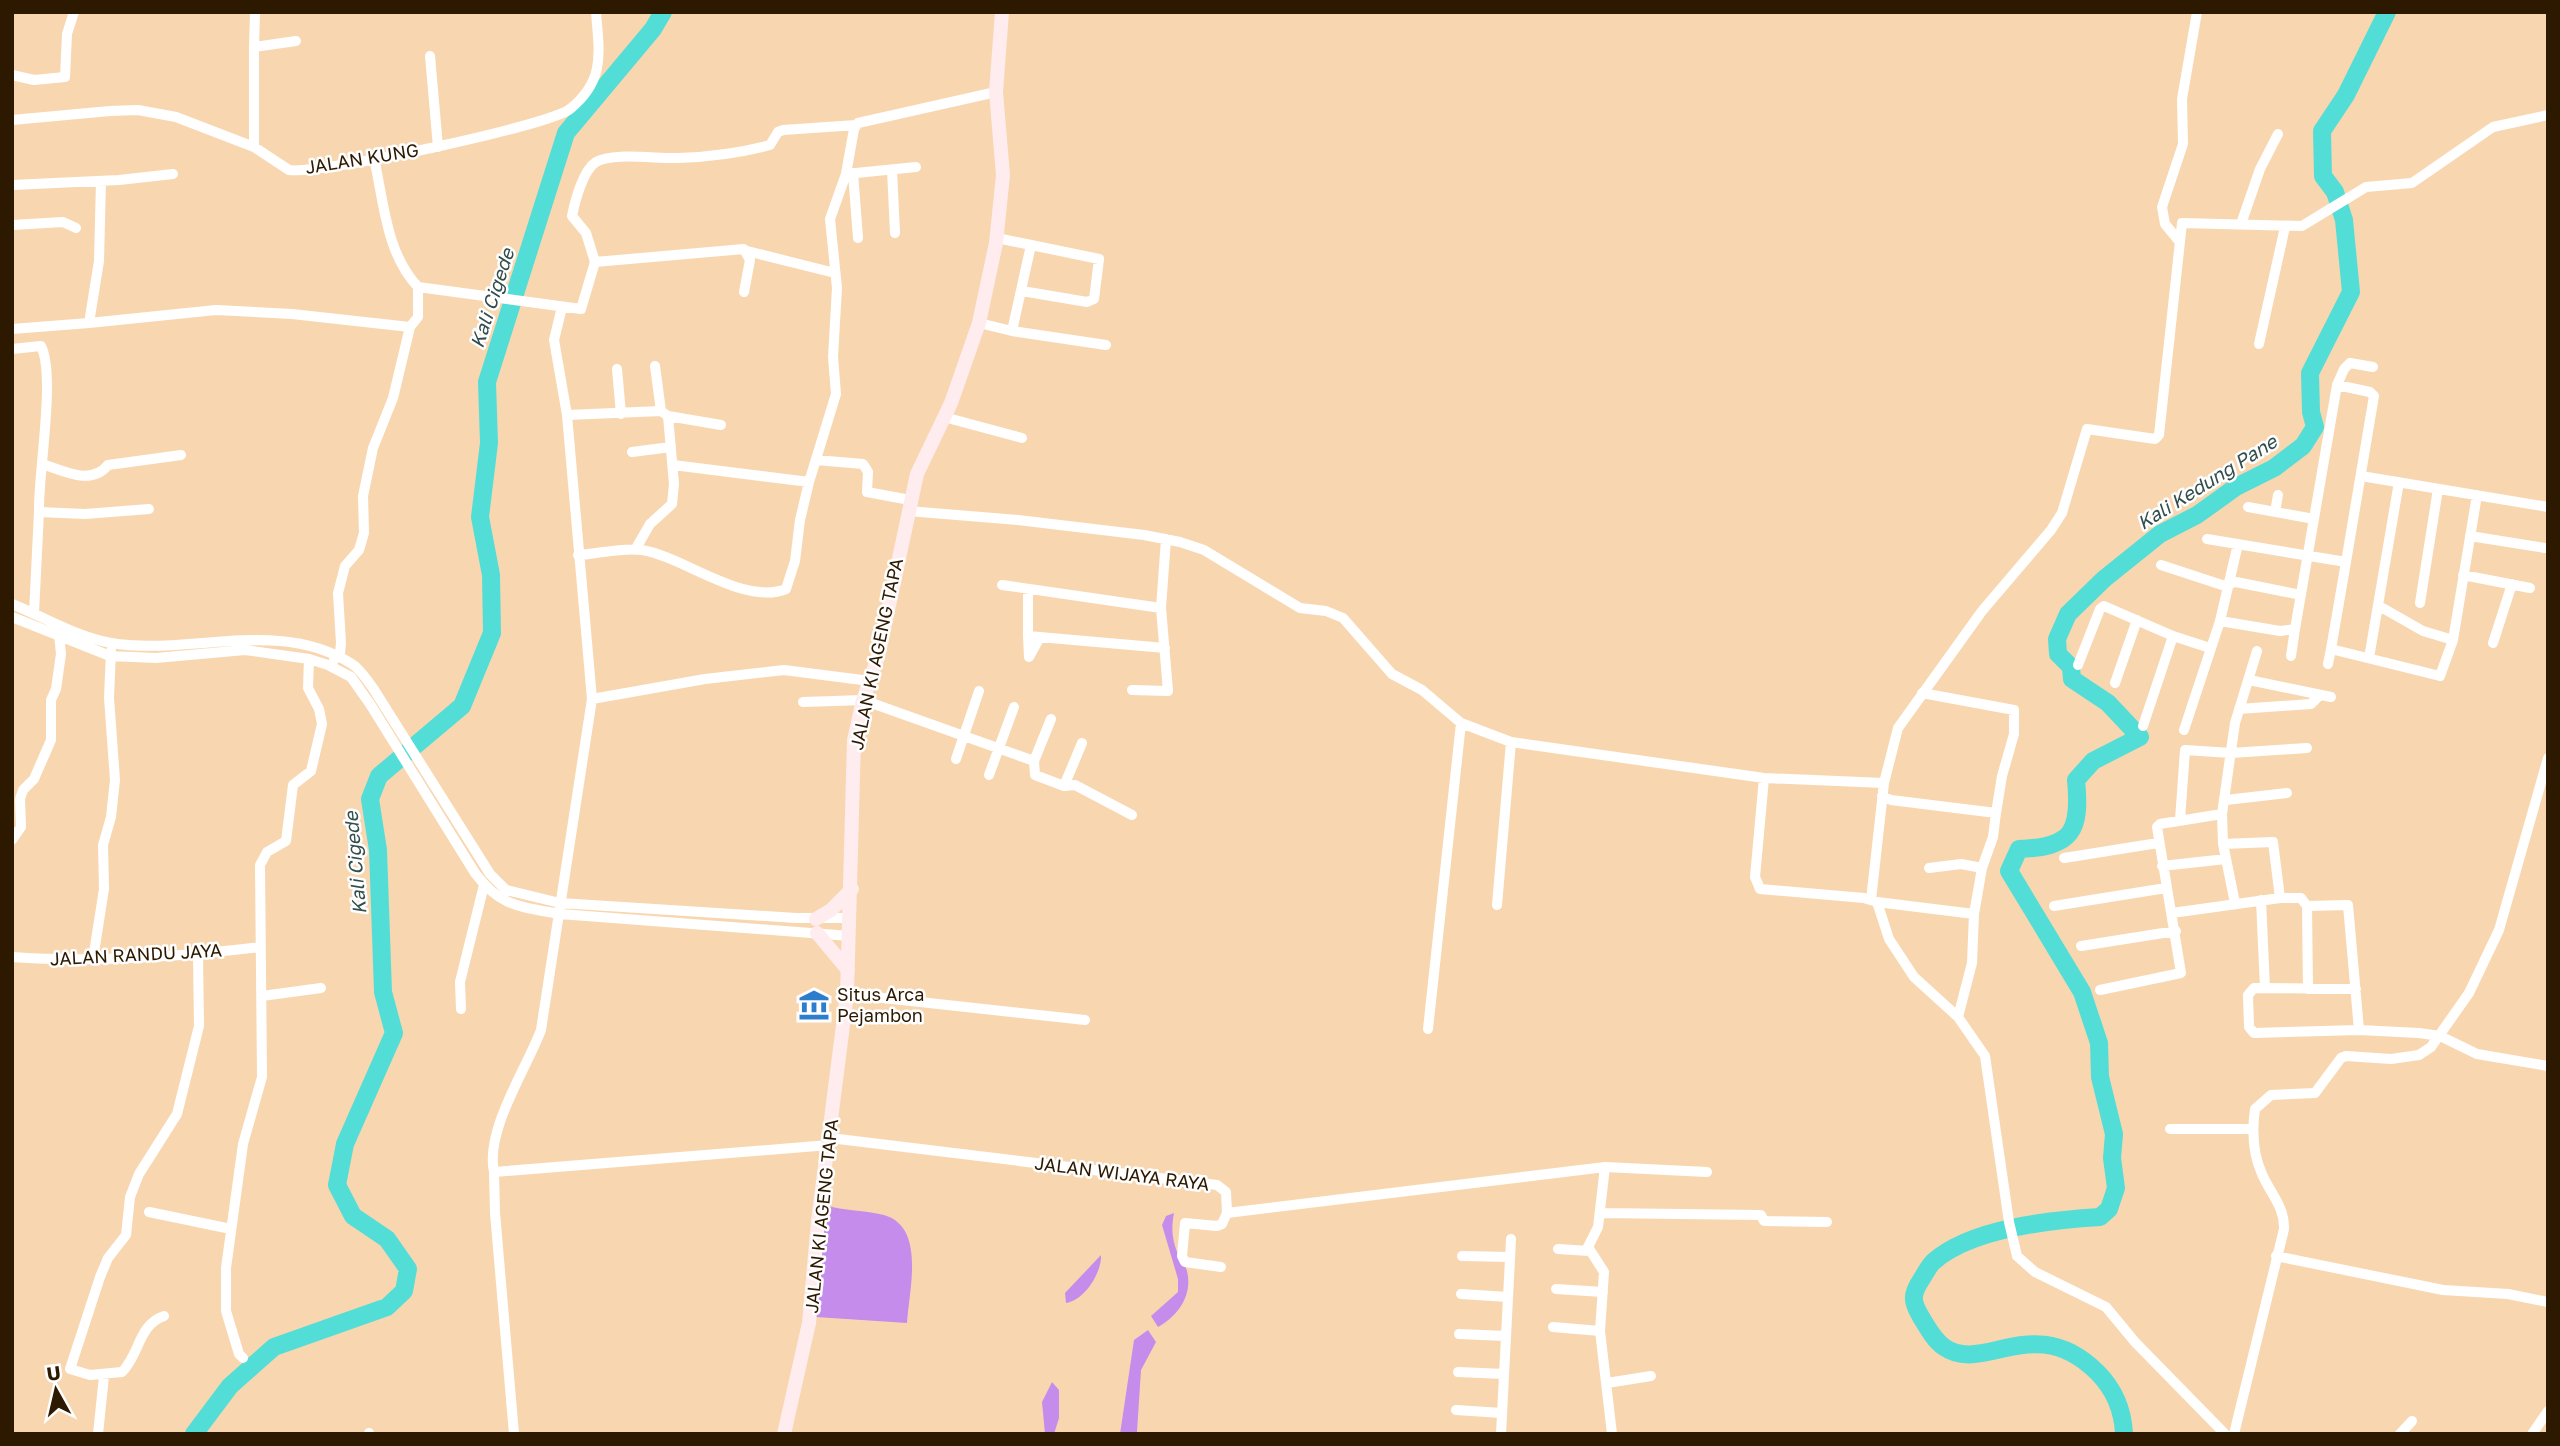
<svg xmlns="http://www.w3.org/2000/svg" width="2560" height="1446" font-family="'Golos Text',sans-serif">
<rect width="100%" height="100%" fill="#f8d7b0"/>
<path fill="#c68cec" d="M825,1205C844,1211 865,1210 884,1215C926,1227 909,1290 907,1323L816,1317Z
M1174,1213C1171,1229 1172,1241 1179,1256C1181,1261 1186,1266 1187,1271C1193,1295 1178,1316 1158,1327L1151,1316L1178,1292V1279L1162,1225L1166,1216Z
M1101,1255C1102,1272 1085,1300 1066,1303L1065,1293Z
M1148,1330L1156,1342L1141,1370L1137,1432L1120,1434L1134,1340Z
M1052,1382L1059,1390V1418L1054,1434H1045L1042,1402Z"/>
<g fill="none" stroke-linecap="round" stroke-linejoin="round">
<path stroke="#53ddd7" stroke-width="18" d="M194,1434L230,1386L274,1347L387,1307L404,1291L408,1269L387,1239L353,1216L337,1185L345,1144L394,1033L383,992L378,850L370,799L379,776L462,706L492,633L491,575L480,517L489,443L487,382L566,133L653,29L663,12
M2124,1434C2123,1410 2114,1389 2097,1372C2034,1310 1983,1375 1944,1347C1934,1340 1927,1327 1921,1317C1912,1302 1911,1295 1921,1280C1925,1274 1928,1267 1933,1262C1971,1228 2051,1220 2100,1217L2109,1209L2116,1188L2112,1158L2114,1134L2100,1077L2099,1043L2082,992L2009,871L2019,849C2073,847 2081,831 2076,780L2093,761L2140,737L2108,703L2072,679L2071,667L2058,654L2057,639L2068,614L2104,579L2160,534L2197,515L2236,487L2274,468L2303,446L2315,427L2311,412L2310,373L2351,292L2344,220L2335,192L2323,176L2322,131L2346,95L2387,12"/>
<path stroke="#fff" stroke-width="10" d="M254,47L255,12
M430,56L438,147
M12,75L34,80L65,77L67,34L74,12
M12,120L110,111L138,110L176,117L254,147L289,170C317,175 549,126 570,109C606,80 599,52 596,12
M254,147V47L296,41
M374,158C384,203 386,253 418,287L581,309L595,262L586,233L572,216C575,201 583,170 596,162C612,152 658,159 678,158C708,157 740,153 770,145L778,132L783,130L856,125
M892,170L895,233
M853,173L858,238
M846,174L916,167
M101,181L99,261L89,323L216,310L292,314L410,327L418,317V287
M12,185L119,180L173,174
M2241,224L2260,169L2278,134
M12,225L63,222L76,228
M997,238L1031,245L1012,331
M2179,241L2165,224L2162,207L2183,144L2182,99L2197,12
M747,251L835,273
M595,262L744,249L750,260L744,292
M1022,291L1087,302L1094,299L1099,259L1031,245
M562,307L554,340L567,415L592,699L541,1030C526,1070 485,1130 494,1172L829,1145
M979,323L1012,331L1106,345
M12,329L89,323
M2259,344L2285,227
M12,349L41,346C56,376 38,473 39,512
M617,369L621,414
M2337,385L2344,369L2350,363L2373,367
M567,415L661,411
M668,416L721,425
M944,417L1022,438
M632,452L671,447
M816,460L863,464L868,472L867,492L910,500
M42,464C64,471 91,486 108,465L181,455
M673,465L809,482
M2361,476L2548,507
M2248,507L2314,519
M908,511L1018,520L1144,535L1180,542L1204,550L1300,608L1326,611L1343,618L1392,674L1422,690L1461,723L1511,742L1764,778L1884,783
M2275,512L2278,495
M2470,536L2545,548
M2207,539L2346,562L2331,649L2440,676L2453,640L2477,495
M635,550L650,524L672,504L674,484L668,416L661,411L655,366
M578,555C598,554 623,547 642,550C684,557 744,606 786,589L795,561L800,520L809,482L836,394L833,357L837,288L830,219L846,174L854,129L858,123L996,92
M2161,565L2222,585L2236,582L2301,595
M2463,575L2530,588
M1002,585L1161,608
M1028,589V636L1165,648
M2420,603L2438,489
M12,604C44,617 77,637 111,643C190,656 279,617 352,664C360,669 367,680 373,688L490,874L506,890L560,903L796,918H850
M2379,606L2423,631L2453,640
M34,613L39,512L85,514L149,509
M12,617L110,656L156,658L245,650L309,659L328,665L351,677L370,704L475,873C500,907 521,907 560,914L850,936
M2220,621L2238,544
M1028,636L1029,657L1040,637
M2493,643L2512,584
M2291,656L2295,629
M2369,658L2399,482
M334,660L340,653L341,643L338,593L345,566L359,550L364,533L363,496L373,448L393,398L410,327
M2328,664L2331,649
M2078,665L2100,609L2104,606L2173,636
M2249,680L2331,697
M2115,683L2137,620
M1132,690L1168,691L1161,608L1166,539
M592,699L705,679L784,670L870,681
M803,702L863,700L1034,761L1035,775L1064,786L1075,785L1132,815
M2239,709L2311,704L2320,695
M2143,726L2173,636L2210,648
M2184,730L2220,621L2280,631L2295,629L2337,385L2370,392L2374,396L2346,562
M956,759L979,691
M1034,761L1051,719
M989,775L1014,707
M1764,778L1755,877L1760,889L1864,898L1877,902L1974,914
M1064,786L1082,743
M1882,796L1891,800L1996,813L2002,776L2014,734V710L1922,693
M2226,800L2287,793
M2180,820L2185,750L2231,753L2307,748
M12,840L21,827L20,799L23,790L34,779L51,740V700L56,689L61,654L59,634
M2223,844L2273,842L2280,898
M2064,858L2158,843
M2162,866L2226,859
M1929,868L1961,864L1982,868
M1871,900L1884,783L1898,728L1982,611L2051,530L2062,513L2087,429L2155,439L2159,435L2182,223L2302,226L2366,187L2412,183L2493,127L2548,115
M2261,900L2265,988
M1877,902L1889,939L1914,977L1958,1017L1985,1056L2009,1222L2017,1256L2035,1272L2106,1307L2135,1342L2225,1434
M2235,903L2223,844L2222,814L2235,723L2257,651
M1497,905L1511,742
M2054,906L2166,888
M2307,906L2308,989
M2172,913L2280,898H2301L2307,906L2348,905L2359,1030
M2081,946L2176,931
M12,957C96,963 178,957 260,947
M93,959L104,889L103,845L111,817L115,780L109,698L111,651
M2356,989L2254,988L2248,995L2249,1027L2254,1033L2359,1030L2419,1033L2440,1036L2477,1054L2548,1066
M2100,990L2181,973L2157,827L2160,824L2222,814
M847,994L1085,1020
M262,996L321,988
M461,1009L460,982L484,885
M1958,1017L1972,963L1974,914L1982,868L1993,837L1996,813
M1428,1029L1461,723
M2170,1129H2252
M830,1138L1217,1185L1226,1192L1227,1213L1605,1167L1598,1227L1588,1247L1604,1272L1600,1331L1612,1434
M1605,1167L1707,1172
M494,1172L495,1213L514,1434
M149,1212L231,1229
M1600,1213L1761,1215L1764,1221L1827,1222
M1558,1249L1589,1251
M1462,1256L1510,1257
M2276,1256L2443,1290L2508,1294L2548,1302
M1221,1267L1185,1262L1182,1256L1185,1223L1217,1226L1222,1224L1227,1213
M1556,1289L1603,1292
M1461,1294L1508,1297
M164,1316C138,1325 140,1354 122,1372L90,1375L70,1369L100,1277L108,1258L126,1235L130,1197L139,1174L177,1114L199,1026L198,954
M1553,1327L1600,1331
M1459,1334L1506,1336
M243,1358L239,1354L226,1311V1268L243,1144L262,1077L260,865L267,852L286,841L293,785L311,771L322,724L319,709L308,688L309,659
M1458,1372L1504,1374
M1607,1383L1651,1376
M1456,1410L1502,1413
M369,1433V1434
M98,1434L104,1376
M1501,1434L1511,1239
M2234,1434L2284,1229C2285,1207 2270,1193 2262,1174C2253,1154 2252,1130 2255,1109L2271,1095L2315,1093L2341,1058L2346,1056L2391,1059L2419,1055L2431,1047L2469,993L2499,930L2548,758
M2400,1434L2412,1421
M2532,1434L2548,1411"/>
<path stroke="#feecee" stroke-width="14" d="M816,919L831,910L852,889
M817,933L848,970
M784,1434L809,1323L818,1221L847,994L854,740L863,700L878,657L917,474L951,403L979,323L996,243L1003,175L996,92L1002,12"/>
</g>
<defs>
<g id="museum-bare" transform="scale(2.415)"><path d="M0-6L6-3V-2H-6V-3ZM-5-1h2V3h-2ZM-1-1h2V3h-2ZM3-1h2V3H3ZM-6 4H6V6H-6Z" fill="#2c7ecd" stroke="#fefefe" stroke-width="2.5" paint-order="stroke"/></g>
</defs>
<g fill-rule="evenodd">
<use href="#museum-bare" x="814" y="1005"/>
</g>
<g text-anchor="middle" stroke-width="5" stroke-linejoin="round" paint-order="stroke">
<g font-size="18" fill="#2d1900" stroke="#fefefe">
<text transform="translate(362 159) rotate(-9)" y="6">JALAN KUNG</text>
<text transform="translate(877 654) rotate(-78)" y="6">JALAN KI AGENG TAPA</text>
<text transform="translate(136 955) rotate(-3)" y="6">JALAN RANDU JAYA</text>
<text transform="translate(1122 1174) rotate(7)" y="6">JALAN WIJAYA RAYA</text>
<text transform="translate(822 1216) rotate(-84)" y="6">JALAN KI AGENG TAPA</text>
</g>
<g font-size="18" fill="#2d1900" stroke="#fefefe" text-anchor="start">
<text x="837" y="1001">Situs Arca<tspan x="837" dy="21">Pejambon</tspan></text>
</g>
<g font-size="19" font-style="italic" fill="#314e4c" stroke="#fefefe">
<text transform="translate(492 298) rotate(-72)" y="7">Kali Cigede</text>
<text transform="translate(2207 482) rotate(-32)" y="7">Kali Kedung Pane</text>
<text transform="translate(355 863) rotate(-95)" y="7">Kali Cigede</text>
</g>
</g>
<rect width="2560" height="1446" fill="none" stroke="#2d1900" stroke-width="28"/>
<g transform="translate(56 1390) rotate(352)" stroke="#fefefe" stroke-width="5" paint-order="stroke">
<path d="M0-5L12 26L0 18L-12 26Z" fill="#2d1900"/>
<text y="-10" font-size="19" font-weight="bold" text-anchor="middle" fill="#2d1900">U</text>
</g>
</svg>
